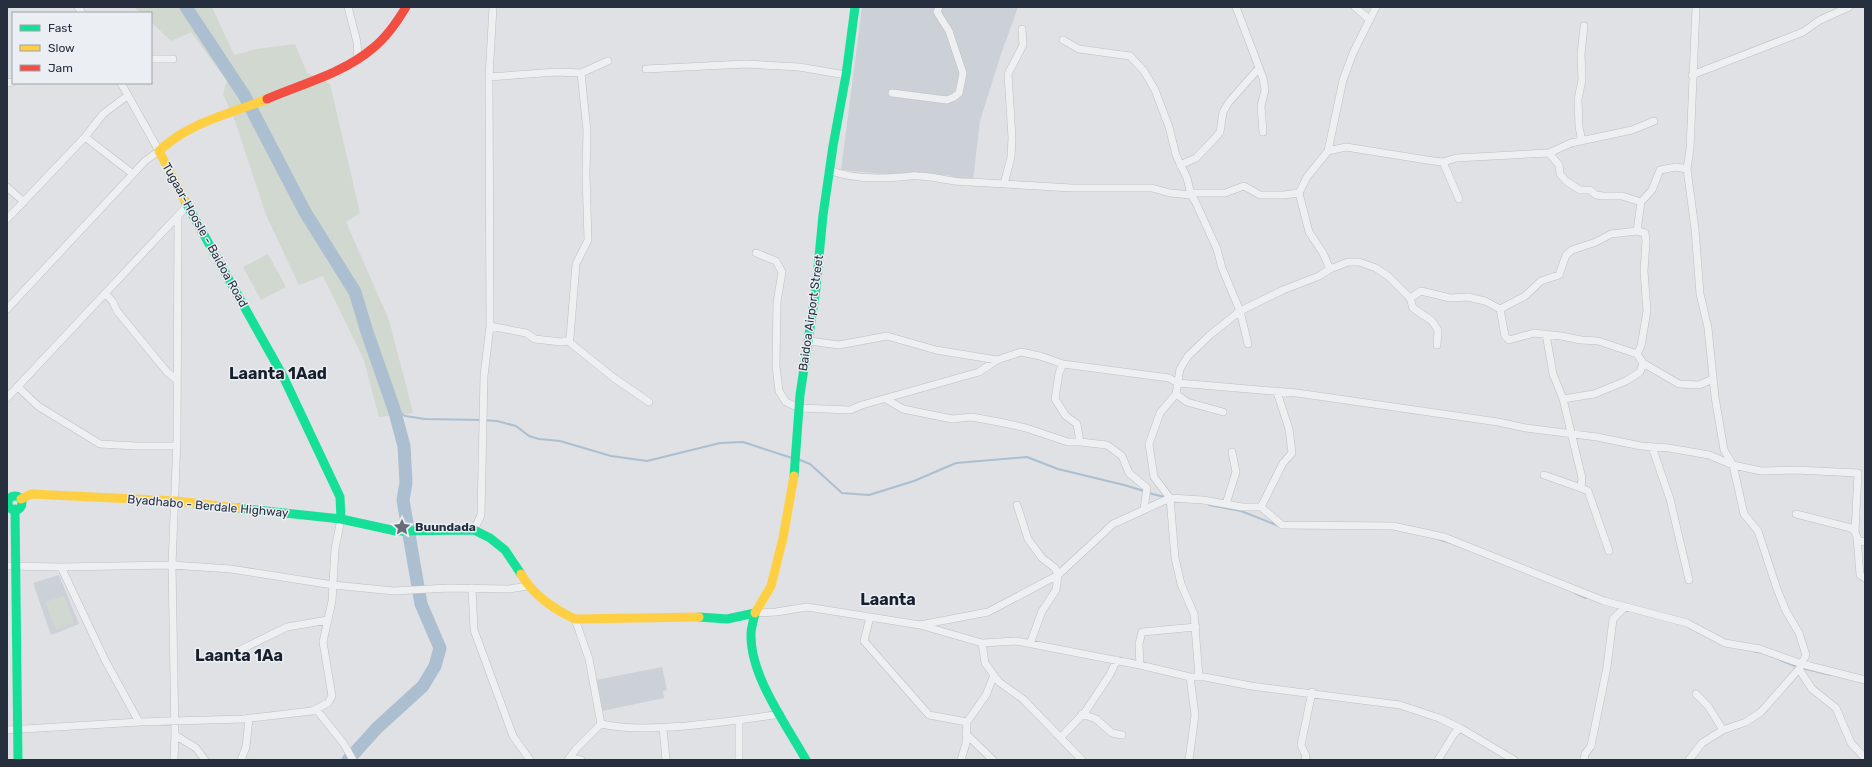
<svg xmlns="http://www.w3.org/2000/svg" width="1872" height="767" font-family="Rubik,sans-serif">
<rect width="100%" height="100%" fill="#dfe1e4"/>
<path fill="#ccd1d8" d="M862,7H1018L1000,57L980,121L973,180L958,179L948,175L897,173L893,175L841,170Z
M59,575L79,624L51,635L33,583Z
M662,667L667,690L663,691L664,698L602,711L596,680Z"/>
<path fill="#d0d8cf" d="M134,7H212L234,55L257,49L295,44L307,73L330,84L360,213L346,222L389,320L413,413L379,417L364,360L323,276L299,285L266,215L235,121L223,94L227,81L191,32L171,41L151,22V13H141Z
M268,254L286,287L261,300L243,267Z
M64,596L74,623L56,630L45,602Z"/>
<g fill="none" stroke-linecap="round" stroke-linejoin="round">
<path stroke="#abbfd1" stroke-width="2" d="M394,409L405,416L425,419L483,420L497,421L516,426L529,436L539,439L560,441L611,456L647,461L720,443L743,442L792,458
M800,460L810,464L842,493L869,495L914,481L956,463L1027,457L1058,469L1124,485L1144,491
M1148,493L1165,497
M1209,505L1241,511L1279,526
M1438,539L1451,543
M1575,593L1586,598
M1753,651L1762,653
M1780,660L1798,667
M1802,668L1831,675"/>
<path stroke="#abbfd1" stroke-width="13" d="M186,7L244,95L305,212L355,292L367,332L394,409L404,446L406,483L403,500L421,604L440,648L435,666L423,686L377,728L348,760"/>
<g stroke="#bdbfc2" stroke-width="8">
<path id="street" d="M78,7L82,13
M348,7L357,42L358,59
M1236,7L1263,78L1265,90L1261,106L1263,132
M1355,7L1370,20
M1063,40L1079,49L1130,56L1144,71L1155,90L1169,127L1176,155L1187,178L1191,195L1195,201L1217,249L1222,268L1240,311L1248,344
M151,59H173
M646,69L746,64L799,67L846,75
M1692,75L1803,32L1820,20L1849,7
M489,77L557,72L581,73
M7,83L13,82
M892,93L947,100L954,97L959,93L963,73L949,31L937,12L939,7
M85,137L133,174
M1582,141L1579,127L1578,99L1582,80L1581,54L1584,26
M1328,151L1346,147L1433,161L1443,162L1456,158L1549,153L1571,143L1632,130L1654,121
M1549,153L1559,165L1560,174L1566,181L1580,190H1590L1596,195L1603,196H1622L1641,202
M1443,162L1459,199
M1180,165L1196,158L1216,137L1220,132L1223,112L1229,102L1259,68
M1687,169L1695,229L1700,294L1708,328L1715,397L1724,450L1733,465L1744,514L1758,531L1777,589L1786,611L1799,633L1806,655L1799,669L1761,712L1746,722L1723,730L1702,743L1689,760
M829,170C851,179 876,179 900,177C906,177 912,175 918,176C936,176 953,183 970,182L1072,188H1152L1170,193L1191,195L1195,193H1225L1244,186L1260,195H1284L1299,193
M1004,184L1011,157L1012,138L1008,74L1023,45L1022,29
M7,187L24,202
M7,219L85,137L103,114L127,96
M1637,231L1645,233L1646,241L1644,271L1647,311L1641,346L1637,354
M756,253L776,261L782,272L777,302L776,366L779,391L786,402L799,408L850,410L862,405L979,372L997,360
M1330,269L1348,262H1359L1376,268L1388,276L1410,298L1413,308L1432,321L1438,330L1437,345
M106,294L113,302L117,311L167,372L177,380
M1410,298L1421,291L1450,298L1468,297L1485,301L1500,309L1505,336L1509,340L1534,333L1561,336L1581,340L1598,341L1637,354L1643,363L1679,384L1699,385L1713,379
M7,309L133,174L145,161L159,151L121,83
M1500,309L1525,296L1541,281L1559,275L1566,255L1572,250L1596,242L1611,234L1637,231L1641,202L1652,190L1660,170L1676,167L1687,169L1690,149L1696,7
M490,326L526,333L535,339L561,342L568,341L614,378L649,402
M1546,334L1553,374L1563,399L1582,478L1581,488L1588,491L1609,551
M568,341L570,338L576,264L588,240L586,174L587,131L581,73L608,61
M809,341L839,345L887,336L936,350L997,360L1021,352L1040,356L1063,364L1169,378L1178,383L1297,393L1498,422L1526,428L1597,437L1641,446L1669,448L1709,455L1733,465L1761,471L1796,470L1858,473L1855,532L1857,537L1860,575L1865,578
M1063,364L1059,373L1055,399L1066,416L1077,424L1080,442
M18,387L38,406L100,444L136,446H177
M1176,394L1187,402L1223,412
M7,398L187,206
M886,399L903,409L952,419L972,417L1004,423L1026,428L1068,442H1080L1107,445L1122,456L1129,473L1147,488L1144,509
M1563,399L1594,394L1626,381L1640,372L1643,363
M1652,447L1670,499L1689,580
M1544,475L1581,488
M7,498L9,499
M1226,504L1236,472L1232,452
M1017,505L1028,539L1042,558L1055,568L1058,575L1056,590L1042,611L1030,644
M1261,507L1283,463L1292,453L1289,429L1277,392
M1796,514L1851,528L1855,532
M474,530L481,515L484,376L490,326L489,77L493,7
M1857,540L1865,542
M7,566L61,567L172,565L231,569L333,585L394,591L448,588L509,589L528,586
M61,567L105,660L139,722
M472,588L474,630L513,736L530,760
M755,613L776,612L807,607L920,625L982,643L1016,641L1140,665L1190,677H1205L1251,686L1400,705L1439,718L1460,728L1514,760
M870,617L864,641L929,715L967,722
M575,619L589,659L601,724
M920,625L988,612L1058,575L1113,524L1170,498L1203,500L1242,507H1261L1282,525L1393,526L1444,537L1604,601L1687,623L1725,643L1760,649L1802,664L1865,680
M982,643L985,663L999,682L1023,699L1082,760
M232,654L287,627L328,620
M1140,665L1139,644L1142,632L1196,627
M1799,669L1812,689L1836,708L1851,743L1865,758
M1199,677L1194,614L1181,584L1175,558L1170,498L1154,477L1149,444L1160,413L1176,394L1180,369L1188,356L1210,335L1240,311L1283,290L1319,276L1330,269L1323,253L1309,232L1299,193L1307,177L1328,151L1343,80L1353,53L1376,7
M1696,694L1708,706L1723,730
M316,709L344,744L353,760
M1082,714L1096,719L1112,733L1122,735
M739,721V760
M601,724C629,730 658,728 686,726C718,723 749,719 780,714
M663,728L666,760
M7,730L139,722L243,719L312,711L328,703L332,696L323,642L332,601L335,549L341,519
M966,734L993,760
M175,735L196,748L205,760
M1061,737L1085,712L1109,676L1117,660
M571,758L581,760
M174,760L175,735L172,565L177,440L178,217
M241,760L246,747L249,718
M568,760L576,749L601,724
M961,760L966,743L967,722L986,695L994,675
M1189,760L1195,715L1190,677
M1305,760L1306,756L1301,745L1312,692
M1438,760L1454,734L1460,728
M1584,760L1585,754L1591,746L1607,667L1613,619L1625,607"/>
</g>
<use href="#street" stroke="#eeeff1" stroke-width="7"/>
<path stroke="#16e098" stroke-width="9" d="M185,201L283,376L340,497L341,519
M794,476L800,395L816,288L823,215L833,146L846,75L855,7
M8 503a7 7 0 1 1 14 0a7 7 0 1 1-14 0Z
M238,508L341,519L396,531L474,530L490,538L505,550L521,574
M15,509L18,760
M699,617L727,619L755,613C754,620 751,627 751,634C750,676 786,724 806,760"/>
<path stroke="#ffcf43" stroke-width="9" d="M185,201L159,151C189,122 230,114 267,99
M21,499L31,494L176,501L238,508
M521,574C532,594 555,610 575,619L699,617
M755,613L771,586L783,538L794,476"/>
<path stroke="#f24e42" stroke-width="9" d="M267,99C302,84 344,73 373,48C387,37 397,22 406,7"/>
</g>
<defs>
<g id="sight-bare" transform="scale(1.38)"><path d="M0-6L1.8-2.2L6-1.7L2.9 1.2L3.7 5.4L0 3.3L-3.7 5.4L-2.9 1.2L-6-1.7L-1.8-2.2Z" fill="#666d77" stroke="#ebeff4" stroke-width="2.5" paint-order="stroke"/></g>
</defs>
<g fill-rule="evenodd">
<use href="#sight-bare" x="402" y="527"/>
</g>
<g text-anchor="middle" stroke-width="3" stroke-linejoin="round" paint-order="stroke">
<g font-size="12" fill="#252f3d" stroke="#ebeff4">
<text transform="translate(205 235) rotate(61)" y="4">Tugaar-Hoosle - Baidoa Road</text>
<text transform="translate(811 313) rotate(-82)" y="4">Baidoa Airport Street</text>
<text transform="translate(208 506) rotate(5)" y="4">Byadhabo - Berdale Highway</text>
</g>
<g font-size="12" font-weight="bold" fill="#252f3d" stroke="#ebeff4" text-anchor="start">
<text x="415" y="531">Buundada</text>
</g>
<g font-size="16" font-weight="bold" fill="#18202e" stroke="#ebeff4">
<text x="278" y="379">Laanta 1Aad</text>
<text x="888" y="605">Laanta</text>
<text x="239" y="661">Laanta 1Aa</text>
</g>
</g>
<rect width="1872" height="767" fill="none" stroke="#252f3d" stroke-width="16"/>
<rect x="12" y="12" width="140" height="72" fill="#ebeff4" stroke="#9ca2ab"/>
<rect x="20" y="25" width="20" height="6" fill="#16e098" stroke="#9ca2ab"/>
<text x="48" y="32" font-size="12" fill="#252f3d">Fast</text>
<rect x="20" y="45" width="20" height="6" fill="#ffcf43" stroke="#9ca2ab"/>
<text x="48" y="52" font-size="12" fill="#252f3d">Slow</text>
<rect x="20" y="65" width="20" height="6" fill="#f24e42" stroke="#9ca2ab"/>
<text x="48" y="72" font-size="12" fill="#252f3d">Jam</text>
</svg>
